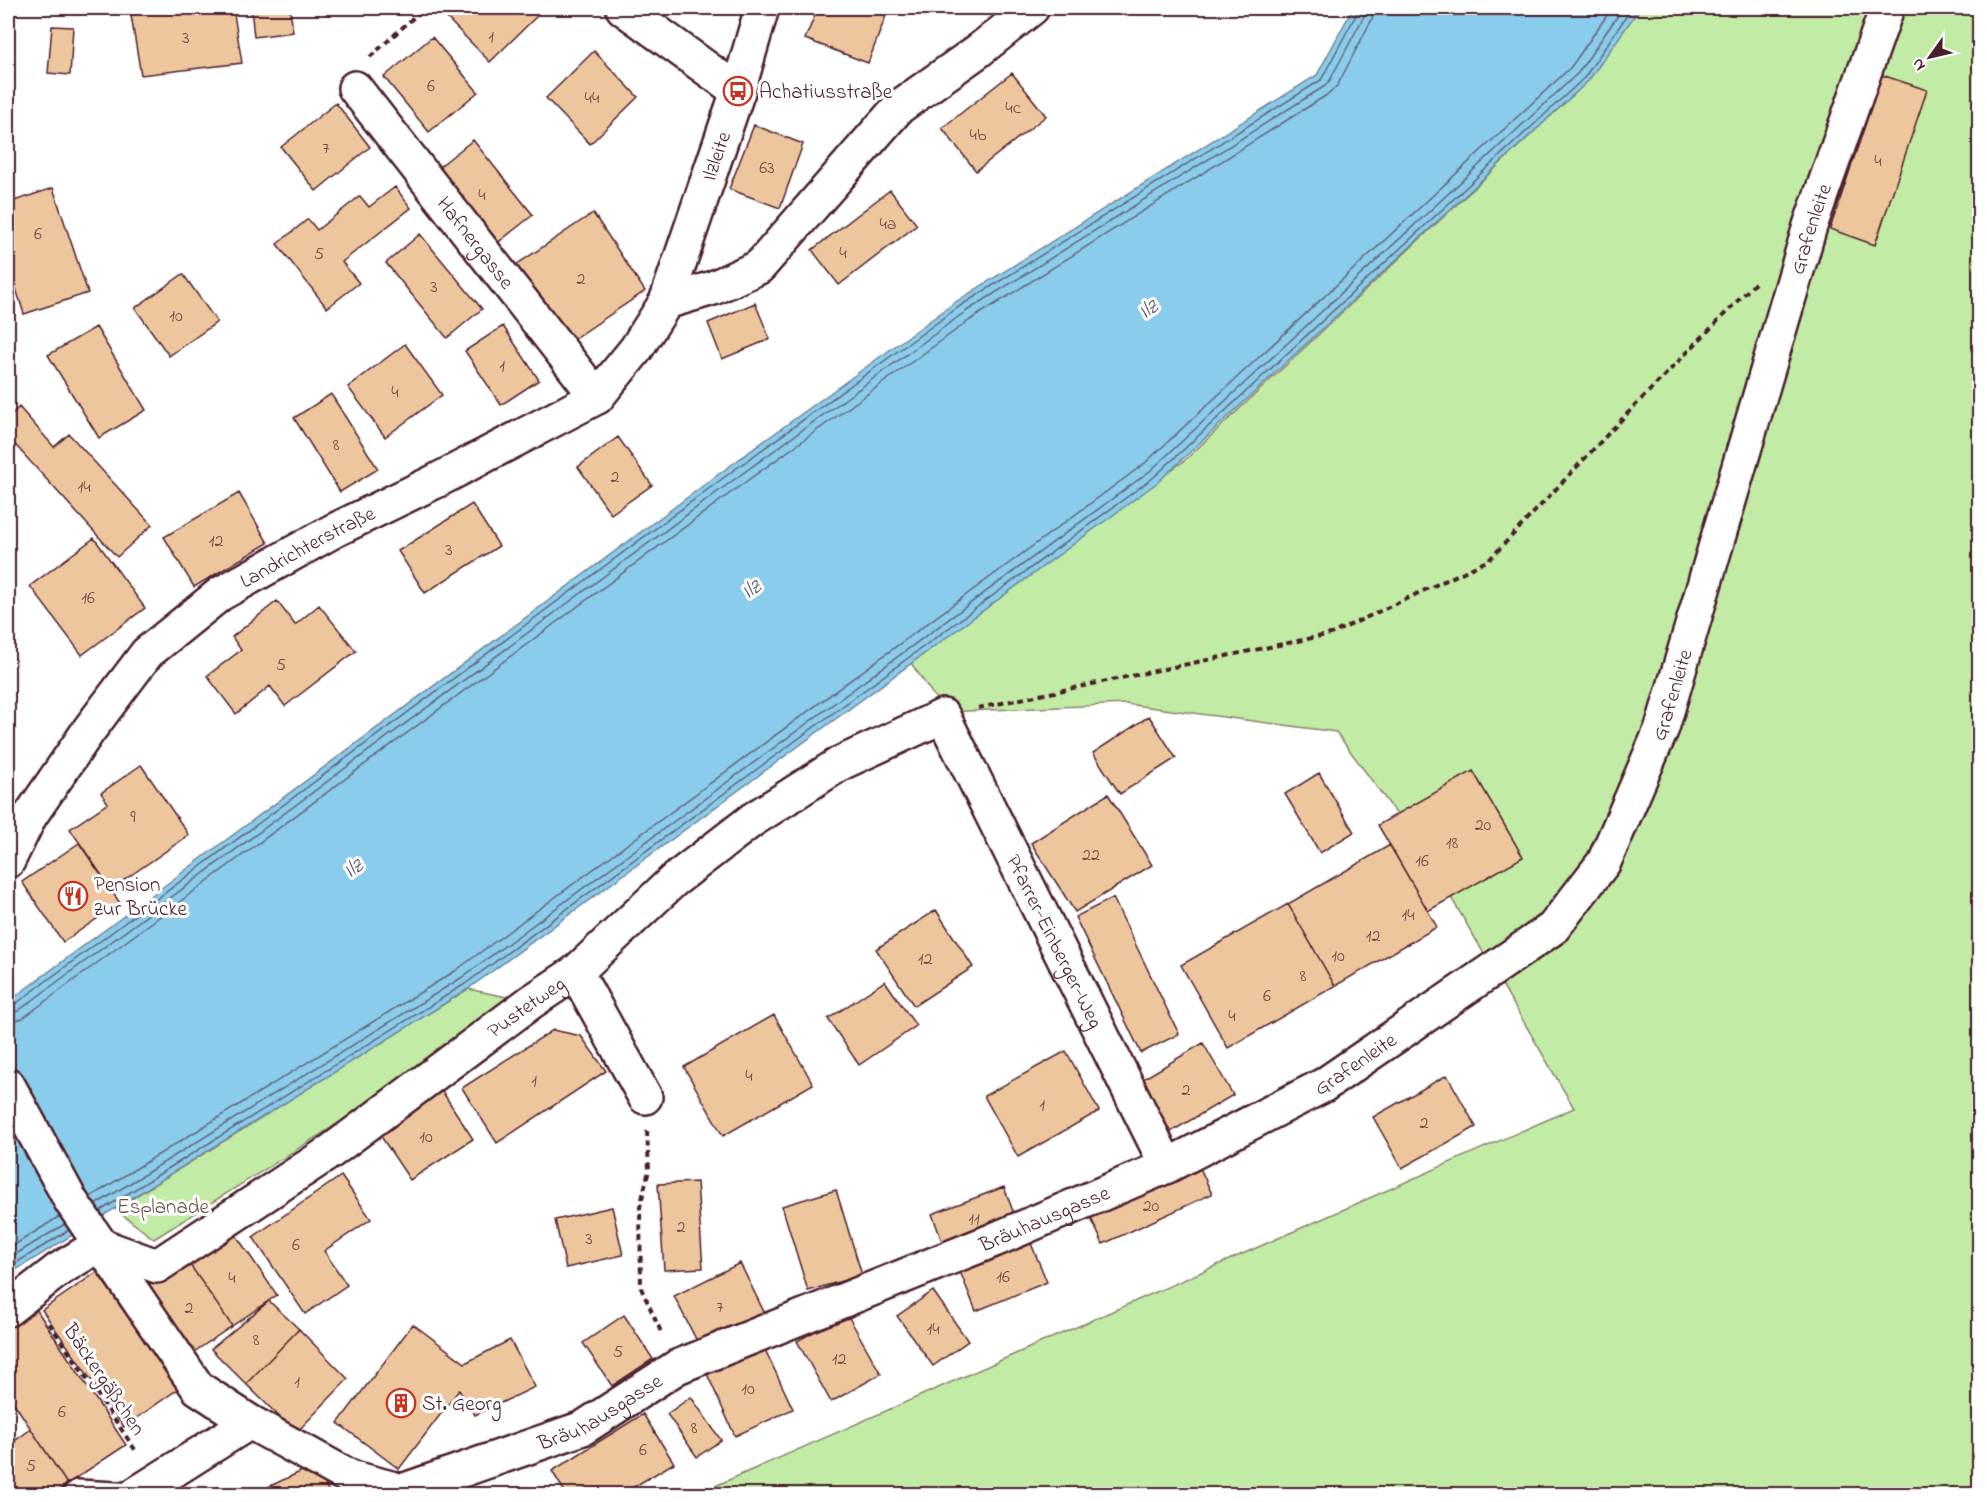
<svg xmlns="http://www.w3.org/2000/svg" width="1987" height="1502" font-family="'Indie Flower',sans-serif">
<rect width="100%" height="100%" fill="#fff"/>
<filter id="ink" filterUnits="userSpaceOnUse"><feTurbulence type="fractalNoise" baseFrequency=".0167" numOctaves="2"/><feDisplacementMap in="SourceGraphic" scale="12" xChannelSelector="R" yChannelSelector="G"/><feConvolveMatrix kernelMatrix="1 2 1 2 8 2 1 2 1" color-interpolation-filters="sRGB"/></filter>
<g filter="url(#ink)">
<path fill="#c2eba6" stroke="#868568" stroke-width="1.5" d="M1639,8H1979V1494H697L1574,1108L1424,851L1336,732L1126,704L945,712L906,656L1184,461L1588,81Z
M468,989L531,1002L154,1239L115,1209Z"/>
<path fill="#8acceb" stroke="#70879e" stroke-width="1.5" d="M1353,8H1640L1588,81L1158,482L468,989L8,1275V1002L731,465L957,301L1317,75Z"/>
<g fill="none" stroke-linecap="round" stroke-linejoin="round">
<path stroke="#646478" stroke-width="1.5" d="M8,1006L14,1005L734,470L960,306L1321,80L1357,13L1358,8
M8,1014L18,1011L739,476L965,312L1325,86L1330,80L1364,16L1365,8
M8,1023L23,1018L744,483L970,320L1330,93L1337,86L1372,19L1374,8
M90,1197L455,971L1144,464L1571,67L1612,8
M95,1205L461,978L1150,471L1578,73L1623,8
M100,1211L465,984L1154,477L1584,78L1632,8
M8,1249L60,1216
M8,1259L65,1224
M8,1268L69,1230"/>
</g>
<path fill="#eec69e" stroke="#4a1f2b" stroke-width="1.5" d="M150,8H233L242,63L141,75L130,10Z
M251,8H290L293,32L254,37Z
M437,8H541L543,10L490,62Z
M818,8H872L887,13L868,63L805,39Z
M52,26L73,27L70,75L48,73Z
M432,37L478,92L429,132L384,77Z
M594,51L638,97L590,144L546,98Z
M1012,73L1046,116L976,171L942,128Z
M1882,75L1927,90L1875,245L1830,229Z
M336,103L370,147L316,191L281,147Z
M754,125L803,144L780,208L729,189Z
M473,140L533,215L491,248L431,173Z
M395,187L411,208L342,262L359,283L327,308L277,244L308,219L317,230L360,196L369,207Z
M53,188L88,293L24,314L8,263V203Z
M890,190L917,225L839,285L812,250Z
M593,213L645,291L568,343L516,265Z
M420,234L482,309L447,338L386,263Z
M183,274L217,322L169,356L135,308Z
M755,303L770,339L722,359L708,323Z
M503,326L539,380L501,405L465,351Z
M96,327L146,410L99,438L48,355Z
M405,344L442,395L385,437L348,387Z
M331,394L378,469L340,492L294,418Z
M19,407L54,447L69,434L152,525L117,557L8,437V418Z
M618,437L652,485L611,514L578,467Z
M239,493L268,543L194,587L164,537Z
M472,504L499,546L425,593L398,551Z
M94,538L145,608L82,655L30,586Z
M277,601L295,625L319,605L356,651L285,706L270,686L236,714L207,676L241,650L232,637Z
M1149,716L1176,758L1120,794L1093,753Z
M141,765L189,835L111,889L70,829L108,803L101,793Z
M1473,771L1523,857L1428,911L1378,825Z
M1319,773L1354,832L1320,853L1285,794Z
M1108,794L1152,865L1075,912L1031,843Z
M79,843L120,903L63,942L22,882Z
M1390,845L1437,927L1335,986L1288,904Z
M1113,898L1179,1034L1141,1053L1075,917Z
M1288,904L1335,986L1228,1048L1181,965Z
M936,910L973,967L914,1006L876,949Z
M885,981L916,1026L859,1065L828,1019Z
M774,1015L813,1084L723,1136L684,1067Z
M553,1030L581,1036L606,1071L497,1143L462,1088Z
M1203,1043L1233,1095L1169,1133L1138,1082Z
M1066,1051L1099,1111L1018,1157L984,1096Z
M1447,1075L1476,1127L1402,1168L1373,1117Z
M442,1091L473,1139L410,1180L378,1132Z
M1199,1166L1212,1194L1103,1244L1090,1216Z
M341,1176L371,1219L324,1251L347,1285L305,1314L253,1237Z
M697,1182L703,1268L664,1270L658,1184Z
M1004,1187L1017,1222L945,1249L932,1214Z
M836,1190L862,1275L808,1291L782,1206Z
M612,1207L623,1255L566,1268L555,1220Z
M231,1228L277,1295L232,1326L186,1259Z
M1030,1241L1047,1282L976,1311L959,1269Z
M186,1259L232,1326L191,1354L145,1287Z
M740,1263L766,1316L701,1349L674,1296Z
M97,1272L178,1389L124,1427L42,1310Z
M933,1291L968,1341L933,1366L897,1316Z
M269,1301L299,1329L246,1384L211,1349Z
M36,1309L126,1445L67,1484L8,1394V1328Z
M847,1314L881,1374L831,1402L797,1341Z
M624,1315L653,1359L612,1386L583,1343Z
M413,1324L465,1363L510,1340L535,1387L475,1415L459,1390L399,1469L338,1423Z
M299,1329L348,1379L296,1433L246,1384Z
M761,1341L793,1409L735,1436L704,1367Z
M691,1397L721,1440L697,1457L667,1414Z
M643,1414L674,1463L622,1494H566L552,1471Z
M31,1429L67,1484L54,1494H8V1446Z
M315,1465L330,1494H253Z
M465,1488L468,1494H450Z"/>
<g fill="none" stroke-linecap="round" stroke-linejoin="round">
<g stroke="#4a1f2b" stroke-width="26">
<path id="lane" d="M74,1494L78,1491L136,1494"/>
</g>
<g stroke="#4a1f2b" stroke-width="38">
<g id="street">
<path d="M623,8L738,91"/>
<path id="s1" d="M355,88L597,397"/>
<path d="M666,302L713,288L759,267L899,107L978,51L1032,8"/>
<path id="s2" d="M8,861L30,816L89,730L147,653L220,594L333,531L436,481L597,397L636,349L666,302L738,91L762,8"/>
<path d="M576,972L645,1097"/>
<path id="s3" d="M8,1085L71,1201L198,1388L250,1422L350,1477L402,1491L583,1428L677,1367L994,1240L1167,1166L1324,1085L1553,928L1604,862L1662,728L1810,226L1887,8"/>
<path id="s4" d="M99,1245L157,1266L330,1152L531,1002L576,972L673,881L752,820L841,763L943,716L1167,1166"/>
<path d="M8,1309L58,1270L99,1245"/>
<path d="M136,1494L250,1422"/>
</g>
</g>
<path stroke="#4a1f2b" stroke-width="4" stroke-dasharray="6 4.5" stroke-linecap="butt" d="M370,57L424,8
M978,708L1331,634L1489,560L1623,418L1755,283
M647,1131L649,1170L640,1207L641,1288L662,1334
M49,1323L136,1451"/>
<use href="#lane" stroke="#fff" stroke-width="21"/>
<use href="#street" stroke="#fff" stroke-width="33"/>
</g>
</g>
<defs>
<g id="bus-ring" transform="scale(1.5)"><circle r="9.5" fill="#fff" stroke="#c8321e" stroke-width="1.5"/><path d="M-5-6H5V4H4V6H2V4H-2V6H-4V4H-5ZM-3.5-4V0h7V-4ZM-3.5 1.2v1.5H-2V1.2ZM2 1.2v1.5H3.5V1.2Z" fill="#c8321e"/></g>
<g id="restaurant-ring" transform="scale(1.5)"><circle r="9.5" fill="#fff" stroke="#c8321e" stroke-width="1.5"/><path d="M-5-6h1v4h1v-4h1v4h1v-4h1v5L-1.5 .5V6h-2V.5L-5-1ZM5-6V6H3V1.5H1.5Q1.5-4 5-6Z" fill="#c8321e"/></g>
<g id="building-ring" transform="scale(1.5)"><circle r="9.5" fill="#fff" stroke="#c8321e" stroke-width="1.5"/><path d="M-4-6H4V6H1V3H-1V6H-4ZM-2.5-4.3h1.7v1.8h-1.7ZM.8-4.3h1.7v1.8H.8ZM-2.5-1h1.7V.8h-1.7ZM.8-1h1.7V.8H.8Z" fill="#c8321e"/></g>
</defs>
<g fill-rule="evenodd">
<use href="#bus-ring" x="738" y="91"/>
<use href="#restaurant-ring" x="73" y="896"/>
<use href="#building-ring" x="401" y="1403"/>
</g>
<g text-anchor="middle" stroke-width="6" stroke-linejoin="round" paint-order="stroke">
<g font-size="18" fill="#734948">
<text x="491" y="42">1</text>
<text x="186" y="43">3</text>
<text x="431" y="91">6</text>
<text x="592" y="103">44</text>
<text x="1013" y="113">4c</text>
<text x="978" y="140">4b</text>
<text x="326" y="153">7</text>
<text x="1878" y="166">4</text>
<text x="767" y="173">63</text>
<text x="482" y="200">4</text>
<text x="888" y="229">4a</text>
<text x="38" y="239">6</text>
<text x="843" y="258">4</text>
<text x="319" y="259">5</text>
<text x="581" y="284">2</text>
<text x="434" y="292">3</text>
<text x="176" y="321">10</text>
<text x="502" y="371">1</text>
<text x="395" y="397">4</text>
<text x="336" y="450">8</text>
<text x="615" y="482">2</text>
<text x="84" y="492">14</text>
<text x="216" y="546">12</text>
<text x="449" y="555">3</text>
<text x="88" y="603">16</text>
<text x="281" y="670">5</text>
<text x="133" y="822">9</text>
<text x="1483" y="830">20</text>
<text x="1452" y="848">18</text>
<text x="1091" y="860">22</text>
<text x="1422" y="866">16</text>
<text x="1408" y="920">14</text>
<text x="1373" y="941">12</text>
<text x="1338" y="961">10</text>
<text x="925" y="964">12</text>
<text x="1303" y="981">8</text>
<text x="1267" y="1001">6</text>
<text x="1232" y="1021">4</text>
<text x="749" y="1081">4</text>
<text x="534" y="1086">1</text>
<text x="1186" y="1095">2</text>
<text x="1042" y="1110">1</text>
<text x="1424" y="1128">2</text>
<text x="426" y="1142">10</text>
<text x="1151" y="1211">20</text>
<text x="974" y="1224">11</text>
<text x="681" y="1232">2</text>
<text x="589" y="1244">3</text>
<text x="296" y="1250">6</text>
<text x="1003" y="1282">16</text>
<text x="232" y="1283">4</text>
<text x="720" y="1312">7</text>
<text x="189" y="1313">2</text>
<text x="933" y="1334">14</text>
<text x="256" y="1345">8</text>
<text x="618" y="1357">5</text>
<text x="839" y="1364">12</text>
<text x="297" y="1387">1</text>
<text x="748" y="1394">10</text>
<text x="62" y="1417">6</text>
<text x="694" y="1433">8</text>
<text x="643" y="1455">6</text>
<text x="31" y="1471">5</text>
</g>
<g font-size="21" fill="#4a1f2b" stroke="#fff" text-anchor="start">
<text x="759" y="98">Achatiusstraße</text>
<text x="94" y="891">Pension<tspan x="94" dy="24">zur Brücke</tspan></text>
<text x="422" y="1410">St. Georg</text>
</g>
<g font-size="21" fill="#4a1f2b" stroke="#fff">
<text dy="7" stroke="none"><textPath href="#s2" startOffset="1042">Ilzleite</textPath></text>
<text dy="7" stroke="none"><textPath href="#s3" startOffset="2626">Grafenleite</textPath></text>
<text dy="7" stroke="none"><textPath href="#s1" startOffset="196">Hafnergasse</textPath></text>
<text dy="7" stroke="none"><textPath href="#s2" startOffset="444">Landrichterstraße</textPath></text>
<text dy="7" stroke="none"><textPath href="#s3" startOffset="2140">Grafenleite</textPath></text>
<text dy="7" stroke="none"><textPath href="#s4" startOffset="1276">Pfarrer-Einberger-Weg</textPath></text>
<text dy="7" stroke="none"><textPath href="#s4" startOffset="513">Pustetweg</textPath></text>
<text dy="7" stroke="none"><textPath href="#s3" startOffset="1636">Grafenleite</textPath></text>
<text dy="7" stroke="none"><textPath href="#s3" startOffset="1288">Bräuhausgasse</textPath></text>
<text transform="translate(105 1379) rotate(56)" y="7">Bäckergäßchen</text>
<text dy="7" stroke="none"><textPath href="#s3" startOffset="802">Bräuhausgasse</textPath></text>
</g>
<g font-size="21" fill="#68524a" stroke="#fff">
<text x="163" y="1213">Esplanade</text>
</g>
<g font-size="22" font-style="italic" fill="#5d5365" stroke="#fff">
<text transform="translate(1147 308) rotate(-35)" y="8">Ilz</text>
<text transform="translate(750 588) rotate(-35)" y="8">Ilz</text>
<text transform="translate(352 867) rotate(-35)" y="8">Ilz</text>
</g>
</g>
<rect width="1987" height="1502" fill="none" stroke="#fff" stroke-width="30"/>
<rect x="15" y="15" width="1957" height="1472" fill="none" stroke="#4a1f2b" stroke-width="2" filter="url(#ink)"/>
<g transform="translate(1930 57) rotate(236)" stroke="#ffffff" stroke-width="4.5" paint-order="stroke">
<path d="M0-4.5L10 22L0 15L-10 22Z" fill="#4a1f2b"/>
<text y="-9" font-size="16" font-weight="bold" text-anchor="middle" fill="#4a1f2b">N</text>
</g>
</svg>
